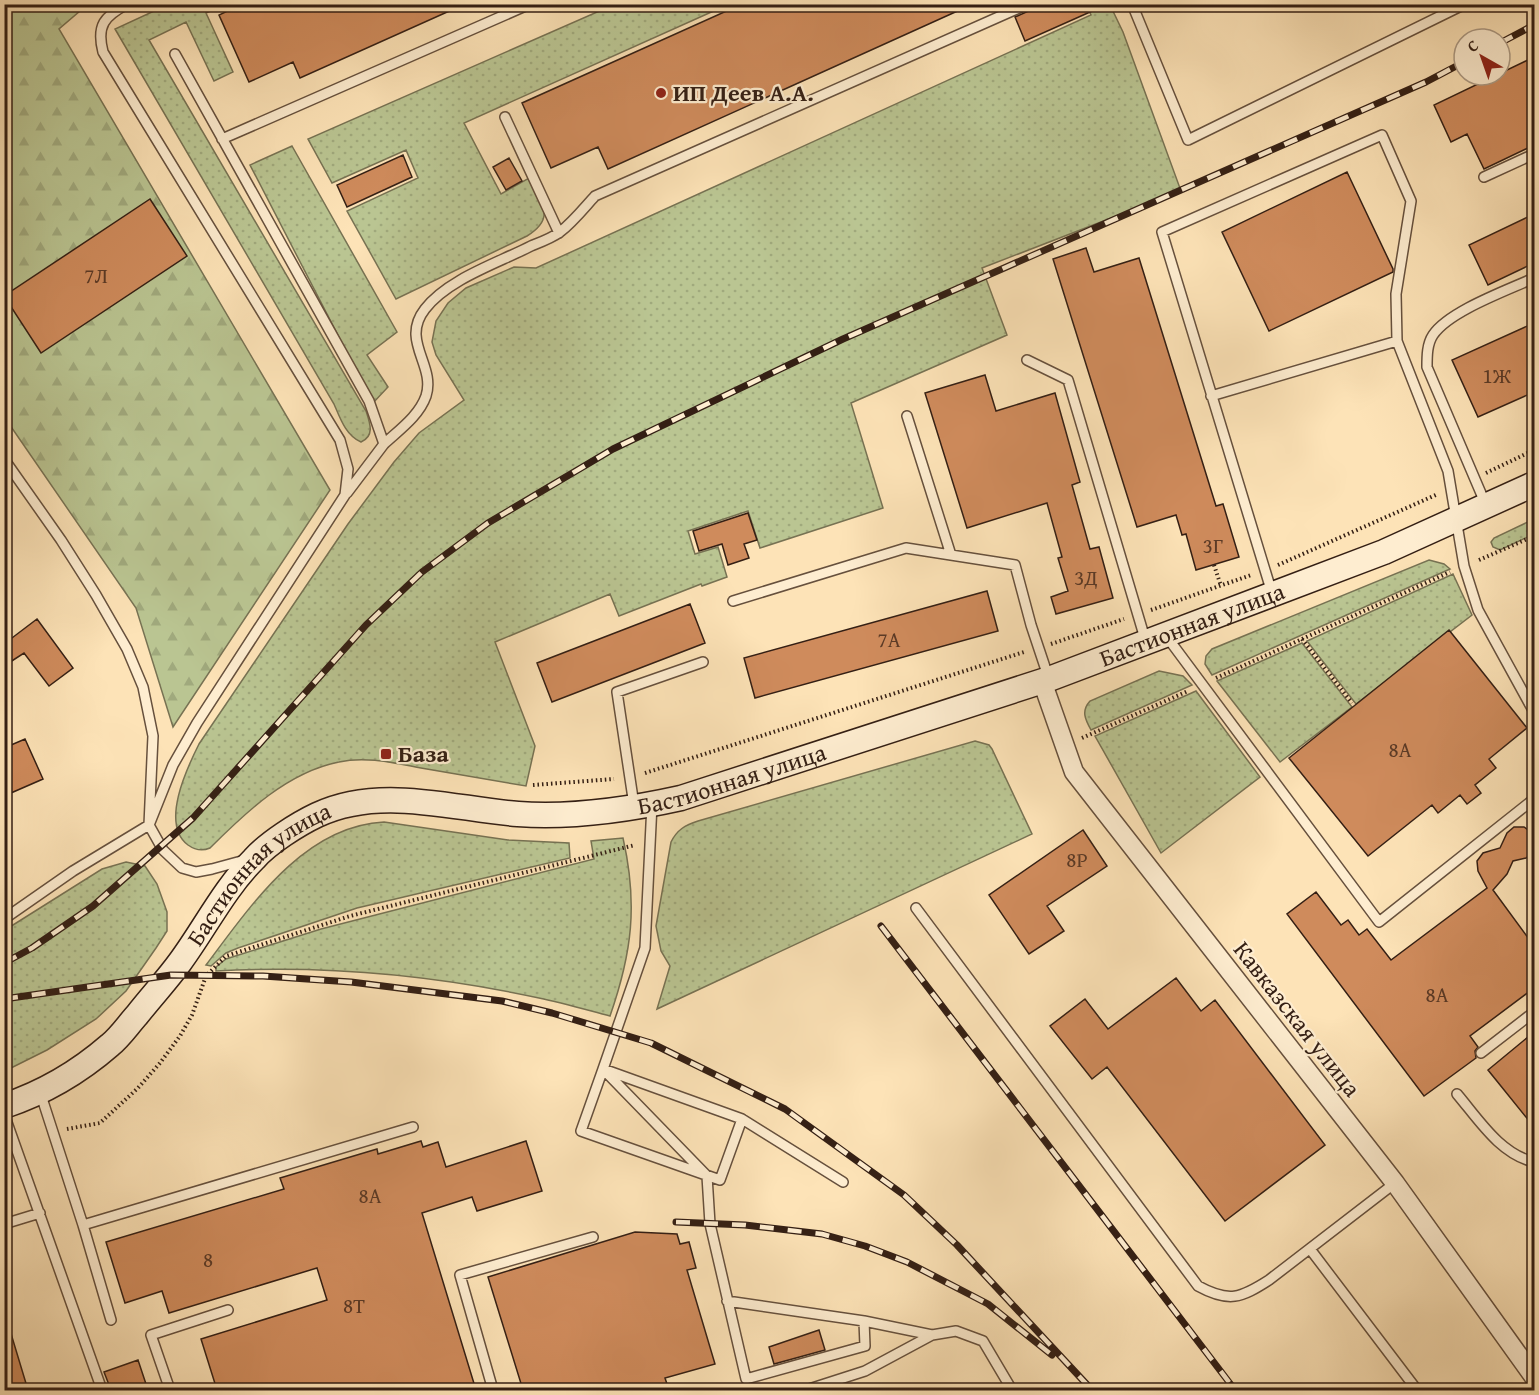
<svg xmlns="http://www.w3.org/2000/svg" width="1539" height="1395" font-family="'Gentium Book Plus',serif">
<defs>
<pattern id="grass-dots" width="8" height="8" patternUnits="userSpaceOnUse" patternTransform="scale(1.5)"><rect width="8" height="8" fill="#bac592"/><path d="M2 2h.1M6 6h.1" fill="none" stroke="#a0a97d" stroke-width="1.8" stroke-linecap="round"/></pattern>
<pattern id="forest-firs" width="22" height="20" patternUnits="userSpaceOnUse" patternTransform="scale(1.5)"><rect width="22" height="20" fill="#bac592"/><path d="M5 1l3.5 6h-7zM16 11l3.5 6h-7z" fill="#a0a97d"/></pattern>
</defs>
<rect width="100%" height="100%" fill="#fde3b7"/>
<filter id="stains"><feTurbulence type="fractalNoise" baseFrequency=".00333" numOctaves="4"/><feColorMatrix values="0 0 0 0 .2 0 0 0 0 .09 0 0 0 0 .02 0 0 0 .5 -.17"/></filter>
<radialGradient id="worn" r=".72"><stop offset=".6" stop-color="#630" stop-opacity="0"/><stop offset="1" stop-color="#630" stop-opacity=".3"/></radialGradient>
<path fill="url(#grass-dots)" stroke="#777253" stroke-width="1.5" d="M167,5H224L206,13L233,72L214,81L186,22L149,40L366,411C370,423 375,436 361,442C346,436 340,418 334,404L115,29Z
M613,5H727L464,123L501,194L529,178C541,204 557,217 527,236L396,299L347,211L418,178L406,150L332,183L308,139Z
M1086,5H1110L1123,32L1181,191L982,268L1007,335L851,403L883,508L760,548L748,511L688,531L695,554L718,547L727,577L702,586L701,584L619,616L610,594L495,642L535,746L526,786C491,780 456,774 421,768C394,763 366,756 339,762C288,772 246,812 210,848C203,851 195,850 188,845C160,824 187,768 199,744L348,524L394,462L419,433L464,400L436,355L432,342L436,321L448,303L466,288L514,267L536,268L1091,15Z
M292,146L397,332L367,355L388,387L373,403L250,165Z
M1534,519V534L1500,550L1493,547L1491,542L1494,538Z
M1429,560L1444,564L1450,569L1212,675L1205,664L1206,656L1212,649Z
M1453,574L1472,615L1356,704L1307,641Z
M1302,643L1352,707L1280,762L1217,681Z
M1159,671L1183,676L1192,685L1091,730C1085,719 1081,711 1090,701Z
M1196,691L1260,777L1161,853L1095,736Z
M975,741L989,745L992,749L1032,834L657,1009L670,966L661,951L656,926L671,842C677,830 685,825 698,821Z
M384,822L508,840L569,843L570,858L357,908L238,948L226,953L211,966L206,965C250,907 303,826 384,822Z
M623,838C638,904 632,953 610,1016C587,1010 563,1003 539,998C433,975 325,965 216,971V967L226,959L321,929L594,859L591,841Z
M126,862L145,866L157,884L167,912V931L156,948L126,991L96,1019L47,1050L5,1071V930L102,869Z"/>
<path fill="url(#forest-firs)" stroke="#777253" stroke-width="1.5" d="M4,5H87L59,29L330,490L173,727L136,608L5,418Z"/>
<path fill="#cf8b5c" stroke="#341f14" stroke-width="1.5" d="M242,4H465L300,78L293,62L249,82L219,15Z
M742,4H973L608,169L598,147L551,168L522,103Z
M1035,4H1108L1025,41L1015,17L1031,10Z
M1534,57V145L1484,169L1467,134L1451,142L1434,105Z
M403,155L412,177L347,207L337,185Z
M509,158L522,181L506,190L493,167Z
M1347,172L1393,269V272L1269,331L1222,232Z
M150,199L187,256L41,353L4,296Z
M1534,214V263L1488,285L1469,245Z
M1086,248L1094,272L1139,258L1216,506L1223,504L1239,557L1196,570L1186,534L1182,535L1176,515L1137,527L1053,259Z
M1534,323V392L1478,417L1452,360Z
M985,375L996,411L1055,393L1080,482L1072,485L1090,549L1099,547L1113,598L1056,614L1051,597L1068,591L1058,558L1062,557L1047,503L967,528L925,393Z
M748,513L757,540L744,544L749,558L728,565L722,544L699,551L693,531Z
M987,591L998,631L755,698L744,658Z
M690,604L705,643L552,702L537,663Z
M37,619L73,668L49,686L24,653L4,666V644Z
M1449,630L1527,728L1489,759L1496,768L1475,785L1481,793L1467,804L1460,795L1438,813L1432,805L1368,856L1289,758Z
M25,739L43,779L4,796V748Z
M1514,827H1524L1534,834V851L1526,858L1513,861L1507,874L1493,890L1534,946V988L1470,1036L1478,1047L1475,1051L1476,1058L1424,1096L1287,914L1316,892L1341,925L1348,920L1359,935L1367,929L1391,960L1487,888L1478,871L1477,861L1483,853L1500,848L1507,833Z
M1083,830L1107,866L1047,906L1064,931L1029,954L989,895Z
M1176,978L1201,1011L1215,1000L1325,1145L1225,1221L1107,1067L1092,1079L1050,1026L1085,999L1108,1029Z
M1534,1032V1127L1488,1070Z
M421,1141L423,1147L438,1142L446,1167L526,1141L542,1191L477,1211L472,1197L422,1213L476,1390H217L201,1339L327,1300L317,1268L169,1313L162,1291L125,1303L106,1242L284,1189L280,1178L377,1149L378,1154Z
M635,1232L677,1234L680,1244L689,1242L696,1268L687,1270L715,1364L665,1378L669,1390H523L488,1277Z
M4,1327H9L28,1390H4Z
M819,1330L825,1350L774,1364L769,1347Z
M138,1360L148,1390H111L104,1372Z"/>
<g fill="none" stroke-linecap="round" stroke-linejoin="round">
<g stroke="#66503d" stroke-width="12">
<path id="lane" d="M1132,4L1188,140L1465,4
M175,54L369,401L384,444L347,493
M505,117L559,233
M222,139L530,4
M1484,177L1534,154
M1027,360L1068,380L1146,642
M1211,396L1397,341
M907,416L951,555
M384,444C399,430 419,416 426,396C436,365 400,341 425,309C448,279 498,263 531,246C541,242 552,238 560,232C573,222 584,208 595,196L1028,4
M4,459L61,540L96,595L127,649L143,687L153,736L149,825L163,850L182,868L196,872L212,869L245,860
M1486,505L1427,367C1427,356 1427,344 1433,335C1449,311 1508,290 1534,278
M1272,593L1162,232L1382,135L1411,201L1396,294L1397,341L1448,471L1464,566L1478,610L1534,712
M733,601L906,548L1015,565L1031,625L1049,679
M1167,637L1379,922L1534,799
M652,804L645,948L603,1069L707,1176L710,1224L746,1379L865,1346L864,1321
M634,805L617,692L703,662
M916,908L1198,1286C1229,1303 1241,1298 1269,1280L1395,1183
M4,919L73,871L149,825L173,765L197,723L345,495L348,469L340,440L103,52C96,25 105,16 127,4
M1481,1053L1534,1012
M603,1069L742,1119L720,1180L581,1131Z
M40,1092L83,1225L413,1127
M1457,1094C1479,1120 1500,1154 1534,1162
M4,1114L102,1390
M742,1119L843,1182
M4,1224L40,1213
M83,1225L111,1320
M1310,1249L1417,1390
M727,1301L864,1321L932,1335
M170,1390L151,1335L228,1310
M493,1390L460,1275L593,1237
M806,1390L865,1371L932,1335L956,1331L983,1341L1012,1390"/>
</g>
<g stroke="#66503d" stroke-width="21">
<path id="street" d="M1042,681L1074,772L1395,1183L1534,1377"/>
</g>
<g stroke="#341f14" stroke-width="27">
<g id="secondary">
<path id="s1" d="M4,1106C43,1093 79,1072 110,1045C120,1037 128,1025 137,1015C151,997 167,980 180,962C205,928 224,889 254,859C268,843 298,824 317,815C380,785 453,809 518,814C573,818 627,810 681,798L1049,679L1384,552L1534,484"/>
</g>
</g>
<path stroke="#341f14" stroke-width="4" stroke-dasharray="1.5 3" stroke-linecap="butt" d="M1486,473L1534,450
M1479,560L1534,536
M1214,565L1221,586
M1278,565L1438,494
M1151,610L1251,575
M1302,639L1352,703
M1051,644L1124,619
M1216,678L1450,572
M1082,738L1188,691
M645,773L1024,652
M533,785L614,779
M67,1129L100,1123L138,1088L160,1063L180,1036L192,1015L206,976L226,956L350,916L635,845"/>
<use href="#lane" stroke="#feedd0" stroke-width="9"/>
<use href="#street" stroke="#feedd0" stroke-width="18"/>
<use href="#secondary" stroke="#feedd0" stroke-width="24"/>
<g stroke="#341f14" stroke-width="7">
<path id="rail" d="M1500,43L1534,25
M881,926L1235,1390
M4,963L32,948L93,906L193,818L366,625L422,572L488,523L613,449L843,339L1426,82L1464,62
M4,999L171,975L263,976L351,982L502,1001L552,1013L651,1043L785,1109L904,1195L957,1245L1092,1390
M676,1222L745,1225L822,1234L865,1246L907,1262L988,1304L1052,1355"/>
</g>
<use href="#rail" stroke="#feedd0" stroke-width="4.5" stroke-dasharray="14" stroke-linecap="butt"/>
</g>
<g fill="#8f2418" stroke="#feedd0" stroke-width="2">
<circle cx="661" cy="93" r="6"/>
<rect x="380" y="748" width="12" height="12" rx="3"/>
</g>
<g text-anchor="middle" stroke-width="4.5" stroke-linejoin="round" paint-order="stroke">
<g font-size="21" fill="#5b3a26">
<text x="96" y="283">7Л</text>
<text x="1497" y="383">1Ж</text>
<text x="1213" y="553">3Г</text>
<text x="1086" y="585">3Д</text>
<text x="889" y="647">7А</text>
<text x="1400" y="757">8А</text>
<text x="1077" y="867">8Р</text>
<text x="1437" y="1002">8А</text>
<text x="370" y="1203">8А</text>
<text x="208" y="1267">8</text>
<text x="354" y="1313">8Т</text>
</g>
<g font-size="24" font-weight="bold" fill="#341f14" stroke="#feedd0" text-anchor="start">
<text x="673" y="101">ИП Деев А.А.</text>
<text x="398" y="762">База</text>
</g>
<g font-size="24" fill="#341f14" stroke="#feedd0">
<text dy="8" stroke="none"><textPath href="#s1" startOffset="1344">Бастионная улица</textPath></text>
<text dy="8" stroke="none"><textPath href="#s1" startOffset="858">Бастионная улица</textPath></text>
<text dy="8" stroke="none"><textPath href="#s1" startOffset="352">Бастионная улица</textPath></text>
<text transform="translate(1297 1019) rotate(52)" y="8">Кавказская улица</text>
</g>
</g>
<rect width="1539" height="1395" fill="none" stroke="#fde3b7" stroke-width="24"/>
<rect x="6" y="6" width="1527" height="1383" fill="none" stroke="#341f14" stroke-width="3"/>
<rect x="12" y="12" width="1515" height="1371" fill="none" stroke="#341f14" stroke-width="1.5"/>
<g transform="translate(1482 57) rotate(320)"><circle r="28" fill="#feedd0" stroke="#ad9b85" stroke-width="1.5"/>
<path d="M0-4.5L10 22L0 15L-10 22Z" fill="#8f2418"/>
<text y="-9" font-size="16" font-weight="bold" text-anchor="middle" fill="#341f14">С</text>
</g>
<rect width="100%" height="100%" filter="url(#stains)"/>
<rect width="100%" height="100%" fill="url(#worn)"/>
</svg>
